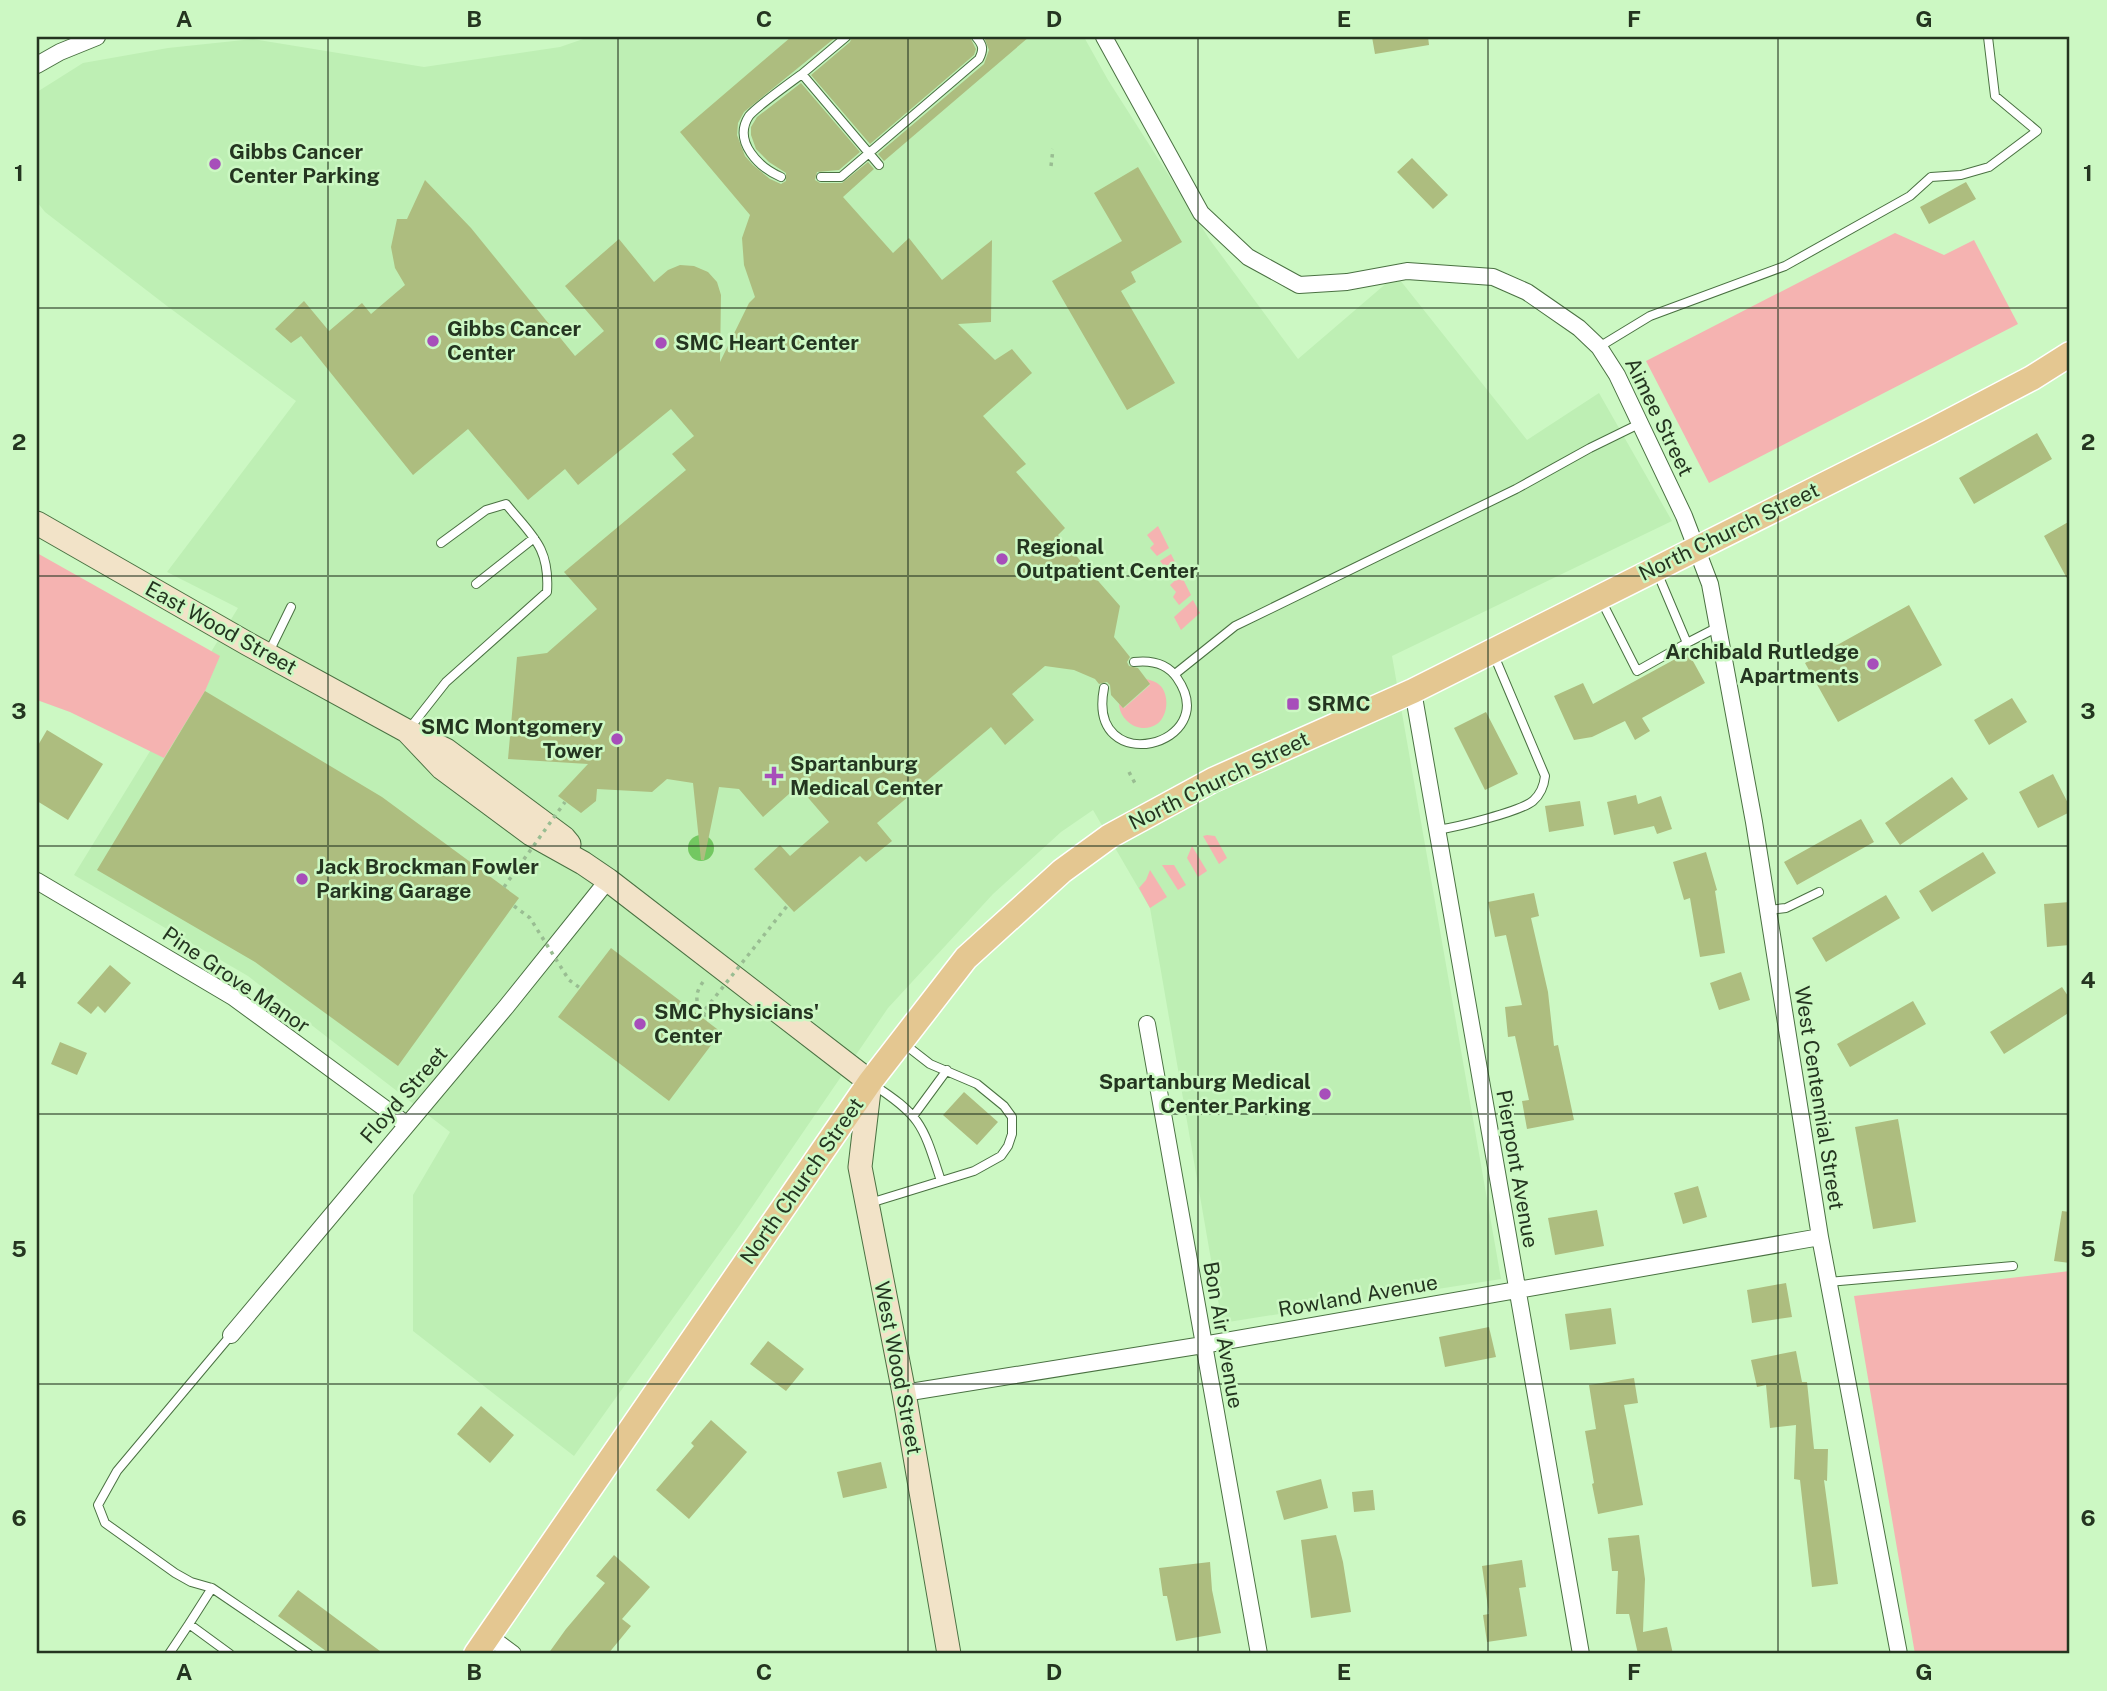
<svg xmlns="http://www.w3.org/2000/svg" width="2107" height="1691" font-family="'Public Sans',sans-serif">
<rect width="100%" height="100%" fill="#ccf8c3"/>
<path fill="#beefb4" d="M589,37H1084L1108,80L1210,240L1298,359L1396,275L1527,440L1599,393L1672,521L1392,656L1501,1279L1222,1323L1150,908L1093,810L1061,832L993,894L888,1008L739,1226L574,1456L413,1331V1195L450,1132L248,976L74,875L238,608L167,572L296,401L167,306L45,212L37,202V92L83,63L168,48L253,39L424,67L560,47Z"/>
<path fill="#f5b3b1" d="M1895,233L1944,255L1974,240L2018,324L1709,483L1646,361Z
M1158,526L1169,548L1157,556L1150,548L1154,544L1147,535Z
M37,553L220,656L205,691L164,758L70,712L37,700Z
M1171,554L1179,570L1168,580L1161,572L1165,567L1160,561Z
M1181,575L1191,595L1179,605L1173,597L1176,592L1170,585Z
M1193,600L1200,613L1181,630L1174,617Z
M1146,679C1150,680 1154,681 1157,683C1170,691 1169,715 1157,724C1141,735 1120,722 1119,704L1124,708L1150,685Z
M1207,835L1215,836L1227,858L1219,864L1203,836Z
M1192,846L1207,871L1198,877L1187,858Z
M1162,865H1174L1186,885L1178,890Z
M1150,870L1167,897L1150,908L1139,888L1146,880Z
M2070,1271V1654H1915L1854,1296Z"/>
<path fill="#73c861" d="M688 848a13 13 0 1 1 26 0a13 13 0 1 1-26 0Z"/>
<path fill="#adbd7f" d="M791,37H836L744,112L738,123L737,135L745,156L753,165L770,179L781,184L786,181V173L769,162L756,149L751,135V127L757,117L801,83L860,152L839,170L817,172L815,180L820,183H842L868,162L874,169L843,197L893,253L909,238L942,280L992,240L991,322L958,324L995,360L1012,349L1032,373L983,416L1026,464L1016,472L1065,528L1058,535L1120,606L1114,637L1130,657L1127,662L1129,666L1138,668L1150,684L1123,708L1111,695L1110,685L1107,682L1099,684L1095,679L1074,670L1045,666L1012,694L1034,720L1005,745L991,727L877,823L892,841L866,862L860,856L794,912L754,869L780,845L790,856L829,822L798,786L763,817L739,789L719,787L704,860H701L693,783L667,779L652,792L597,789L596,801L581,813L558,796L588,764L508,759L517,657L547,653L597,609L564,572L686,470L672,454L694,436L671,409L578,485L565,469L528,500L468,429L413,475L301,336L291,343L275,329L304,301L329,331L362,303L371,314L405,285L395,268L391,247L397,219H407L425,180L471,228L575,356L604,331L565,286L619,239L654,282L668,270L680,265L694,266L708,272L717,282L721,295L720,362L749,303L755,297L744,265L742,238L750,215L680,132Z
M852,37H970L976,49L974,55L870,144L811,75L850,42Z
M984,37H1029L884,161L878,154L984,64L989,50Z
M1372,37H1428L1429,45L1375,54Z
M1412,158L1448,195L1433,209L1397,172Z
M1138,167L1182,242L1131,272L1136,282L1121,291L1175,383L1127,410L1052,281L1122,241L1094,193Z
M1966,182L1976,199L1929,224L1920,207Z
M2037,433L2052,459L1974,504L1959,478Z
M2070,521V584L2044,536Z
M1909,605L1942,665L1838,722L1805,663Z
M1688,652L1705,683L1642,718L1650,731L1635,740L1625,721L1592,737L1574,740L1554,696L1583,683L1593,704Z
M205,691L382,797L519,898L398,1066L255,962L97,870Z
M2012,698L2027,722L1989,745L1974,720Z
M1486,712L1518,774L1485,790L1454,728Z
M47,730L103,764L68,820L37,801V747Z
M2053,774L2070,807V812L2038,828L2019,792Z
M1952,777L1968,799L1900,845L1885,823Z
M1636,795L1638,804L1661,796L1672,829L1657,834L1654,826L1614,835L1607,802Z
M1580,801L1584,826L1549,832L1545,806Z
M1861,819L1874,842L1797,885L1784,862Z
M1706,852L1717,890L1715,891L1725,953L1700,957L1690,898L1684,900L1673,862Z
M1983,852L1996,873L1932,912L1919,891Z
M1534,893L1539,916L1531,918L1548,992L1554,1046L1558,1045L1574,1120L1527,1129L1522,1101L1529,1100L1515,1036L1508,1037L1505,1007L1522,1005L1506,935L1495,937L1488,902Z
M1886,895L1900,918L1826,962L1812,938Z
M2070,902V945L2047,947L2044,904Z
M611,948L721,1032L669,1101L558,1017Z
M110,965L131,983L105,1013L98,1006L91,1014L77,1003Z
M1741,972L1750,1000L1719,1010L1710,983Z
M2062,987L2070,999V1012L2004,1054L1990,1032Z
M1913,1001L1926,1024L1850,1067L1837,1044Z
M60,1042L87,1053L77,1075L51,1064Z
M964,1092L998,1122L977,1145L943,1115Z
M1898,1119L1916,1222L1873,1229L1855,1127Z
M1698,1186L1707,1217L1683,1224L1674,1193Z
M1597,1210L1604,1246L1555,1255L1548,1218Z
M2062,1211L2070,1212V1263L2054,1261Z
M1786,1283L1792,1317L1752,1323L1747,1290Z
M1611,1308L1616,1344L1570,1350L1565,1314Z
M1489,1327L1496,1357L1445,1367L1439,1337Z
M768,1341L804,1369L786,1391L750,1364Z
M1796,1351L1802,1382H1807L1814,1449H1828L1827,1481L1824,1480L1838,1584L1812,1587L1800,1480L1794,1479L1796,1425L1770,1428L1766,1385L1757,1387L1751,1360Z
M1634,1378L1638,1403L1624,1405L1643,1505L1598,1514L1592,1484L1594,1483L1585,1431L1596,1429L1589,1385Z
M481,1406L514,1435L490,1463L457,1434Z
M711,1420L747,1452L689,1519L656,1490L694,1446L691,1443Z
M881,1462L887,1488L843,1498L837,1472Z
M1321,1479L1328,1508L1284,1520L1276,1491Z
M1373,1490L1375,1510L1354,1512L1352,1492Z
M1336,1535L1343,1562L1351,1612L1311,1618L1301,1540Z
M1639,1535L1645,1579L1643,1632L1667,1627L1673,1654H1638L1629,1614H1616L1618,1571H1612L1608,1538Z
M614,1555L650,1587L622,1619L631,1626L608,1654H548L566,1629L605,1583L596,1576Z
M1522,1560L1526,1587L1519,1588L1527,1636L1487,1642L1483,1615L1489,1614L1482,1566Z
M1210,1562L1212,1590L1221,1633L1176,1641L1167,1596H1163L1159,1568Z
M298,1590L384,1654H330L278,1616Z"/>
<g fill="none" stroke-linecap="round" stroke-linejoin="round">
<g stroke="#4a7142" stroke-width="10">
<path id="lane" d="M802,74L846,37
M781,177C760,168 732,142 749,116C755,108 791,82 802,74L879,165
M821,177H841L979,59C984,49 983,45 976,37
M1599,347L1650,316L1785,266L1910,196L1931,177L1961,175L1989,167L2037,131L1995,96L1988,37
M476,584L534,538
M1601,600L1637,671L1687,643L1657,572
M1687,643L1718,627
M269,652L291,607
M1175,674L1235,626L1516,489L1590,448L1639,424
M1104,688C1086,780 1224,746 1177,678C1167,663 1151,660 1134,662
M409,729L446,682L547,592C550,547 532,536 506,504L486,510L441,543
M1437,830C1457,827 1519,812 1533,801C1541,794 1544,786 1545,776L1493,653
M1768,910L1786,908L1819,892
M872,1084C922,1116 923,1126 941,1181
M914,1115L947,1070
M870,1203L974,1171L1001,1156L1008,1146L1012,1134V1117L1004,1106L977,1084L930,1064L903,1043
M1828,1282L2013,1266
M231,1335L117,1471L98,1505L105,1523L175,1573L191,1582L212,1588L309,1654
M189,1624L212,1588
M169,1654L189,1624L230,1654"/>
</g>
<g stroke="#4a7142" stroke-width="18">
<path id="street" d="M1104,37L1201,213L1248,257L1299,285L1347,282L1407,271L1493,277L1527,292L1579,328L1599,347L1617,375L1684,516L1710,584L1754,822L1820,1237L1899,1654
M37,65L60,52L97,37
M1413,691L1581,1654
M37,881L233,997L406,1124
M1147,1024L1259,1654
M231,1335L506,1007L608,880
M904,1393L1203,1345L1820,1237
M489,1636L513,1654"/>
</g>
<g stroke="#4a7142" stroke-width="25">
<path id="secondary" d="M37,523L248,644L407,731L446,750L564,838L569,844
M407,731L442,768L531,834L583,863L608,880L870,1082L860,1167L904,1393L949,1654"/>
</g>
<g stroke="#fff" stroke-width="27">
<path id="primary" d="M476,1654L870,1082L966,958L1062,871L1110,836L1213,780L1413,691L1929,432L2032,378L2070,354"/>
</g>
<path stroke="#99bd92" stroke-width="3.5" stroke-dasharray="3.5 5" stroke-linecap="butt" d="M1051,166L1053,149
M1129,772L1137,787
M703,982C694,994 695,1004 705,1015L722,1013L731,1003"/>
<use href="#lane" stroke="#fff" stroke-width="8"/>
<use href="#street" stroke="#fff" stroke-width="16"/>
<use href="#secondary" stroke="#f2e3c8" stroke-width="23"/>
<use href="#primary" stroke="#e4c791" stroke-width="24"/>
<path stroke="#99bd92" stroke-width="3.5" stroke-dasharray="3.5 5" stroke-linecap="butt" d="M504,887L565,802
M514,906L530,918L569,980L580,988
M700,1016L787,906"/>
</g>
<path fill="none" stroke="#243520" stroke-width="2" stroke-opacity="0.55" d="M328,37V1654M618,37V1654M908,37V1654M1198,37V1654M1488,37V1654M1778,37V1654M37,308H2070M37,576H2070M37,846H2070M37,1114H2070M37,1384H2070"/>
<g fill="#a74eba" stroke="#ccf8c3" stroke-width="2.5">
<circle cx="215" cy="164" r="7"/>
<circle cx="433" cy="341" r="7"/>
<circle cx="661" cy="343" r="7"/>
<circle cx="1002" cy="559" r="7"/>
<circle cx="1873" cy="664" r="7"/>
<rect x="1286" y="697" width="14" height="14" rx="3.5"/>
<circle cx="617" cy="739" r="7"/>
<path d="M770.5 765.5h7v7h7v7h-7v7h-7v-7h-7v-7h7z"/>
<circle cx="302" cy="879" r="7"/>
<circle cx="640" cy="1024" r="7"/>
<circle cx="1325" cy="1094" r="7"/>
</g>
<g text-anchor="middle" stroke-width="5" stroke-linejoin="round" paint-order="stroke">
<g font-size="21" font-weight="bold" fill="#243520" stroke="#ccf8c3" text-anchor="start">
<text x="229" y="159">Gibbs Cancer<tspan x="229" dy="24">Center Parking</tspan></text>
<text x="447" y="336">Gibbs Cancer<tspan x="447" dy="24">Center</tspan></text>
<text x="675" y="350">SMC Heart Center</text>
<text x="1016" y="554">Regional<tspan x="1016" dy="24">Outpatient Center</tspan></text>
<text x="1859" y="659" text-anchor="end">Archibald Rutledge<tspan x="1859" dy="24">Apartments</tspan></text>
<text x="1307" y="711">SRMC</text>
<text x="603" y="734" text-anchor="end">SMC Montgomery<tspan x="603" dy="24">Tower</tspan></text>
<text x="790" y="771">Spartanburg<tspan x="790" dy="24">Medical Center</tspan></text>
<text x="316" y="874">Jack Brockman Fowler<tspan x="316" dy="24">Parking Garage</tspan></text>
<text x="654" y="1019">SMC Physicians'<tspan x="654" dy="24">Center</tspan></text>
<text x="1311" y="1089" text-anchor="end">Spartanburg Medical<tspan x="1311" dy="24">Center Parking</tspan></text>
</g>
<g font-size="21" fill="#243520" stroke="#ccf8c3">
<text transform="translate(1659 417) rotate(64)" y="7">Aimee Street</text>
<text transform="translate(1729 532) rotate(-26)" y="7">North Church Street</text>
<text transform="translate(221 628) rotate(29)" y="7">East Wood Street</text>
<text transform="translate(1219 781) rotate(-26)" y="7">North Church Street</text>
<text transform="translate(236 980) rotate(34)" y="7">Pine Grove Manor</text>
<text transform="translate(404 1095) rotate(-49)" y="7">Floyd Street</text>
<text transform="translate(1819 1098) rotate(81)" y="7">West Centennial Street</text>
<text transform="translate(1517 1169) rotate(80)" y="7">Pierpont Avenue</text>
<text transform="translate(802 1181) rotate(-55)" y="7">North Church Street</text>
<text transform="translate(1358 1296) rotate(-10)" y="7">Rowland Avenue</text>
<text transform="translate(1223 1335) rotate(80)" y="7">Bon Air Avenue</text>
<text transform="translate(898 1368) rotate(79)" y="7">West Wood Street</text>
</g>
</g>
<rect width="2107" height="1691" fill="none" stroke="#ccf8c3" stroke-width="77"/>
<rect x="38" y="38" width="2030" height="1614" fill="none" stroke="#243520" stroke-width="2.5"/>
<g font-size="23" text-anchor="middle" font-weight="bold" fill="#243520">
<text x="184" y="27">A</text>
<text x="474" y="27">B</text>
<text x="764" y="27">C</text>
<text x="1054" y="27">D</text>
<text x="1344" y="27">E</text>
<text x="1634" y="27">F</text>
<text x="1924" y="27">G</text>
<text x="19" y="181">1</text>
<text x="2088" y="181">1</text>
<text x="19" y="450">2</text>
<text x="2088" y="450">2</text>
<text x="19" y="719">3</text>
<text x="2088" y="719">3</text>
<text x="19" y="988">4</text>
<text x="2088" y="988">4</text>
<text x="19" y="1257">5</text>
<text x="2088" y="1257">5</text>
<text x="19" y="1526">6</text>
<text x="2088" y="1526">6</text>
<text x="184" y="1680">A</text>
<text x="474" y="1680">B</text>
<text x="764" y="1680">C</text>
<text x="1054" y="1680">D</text>
<text x="1344" y="1680">E</text>
<text x="1634" y="1680">F</text>
<text x="1924" y="1680">G</text>
</g>
</svg>
